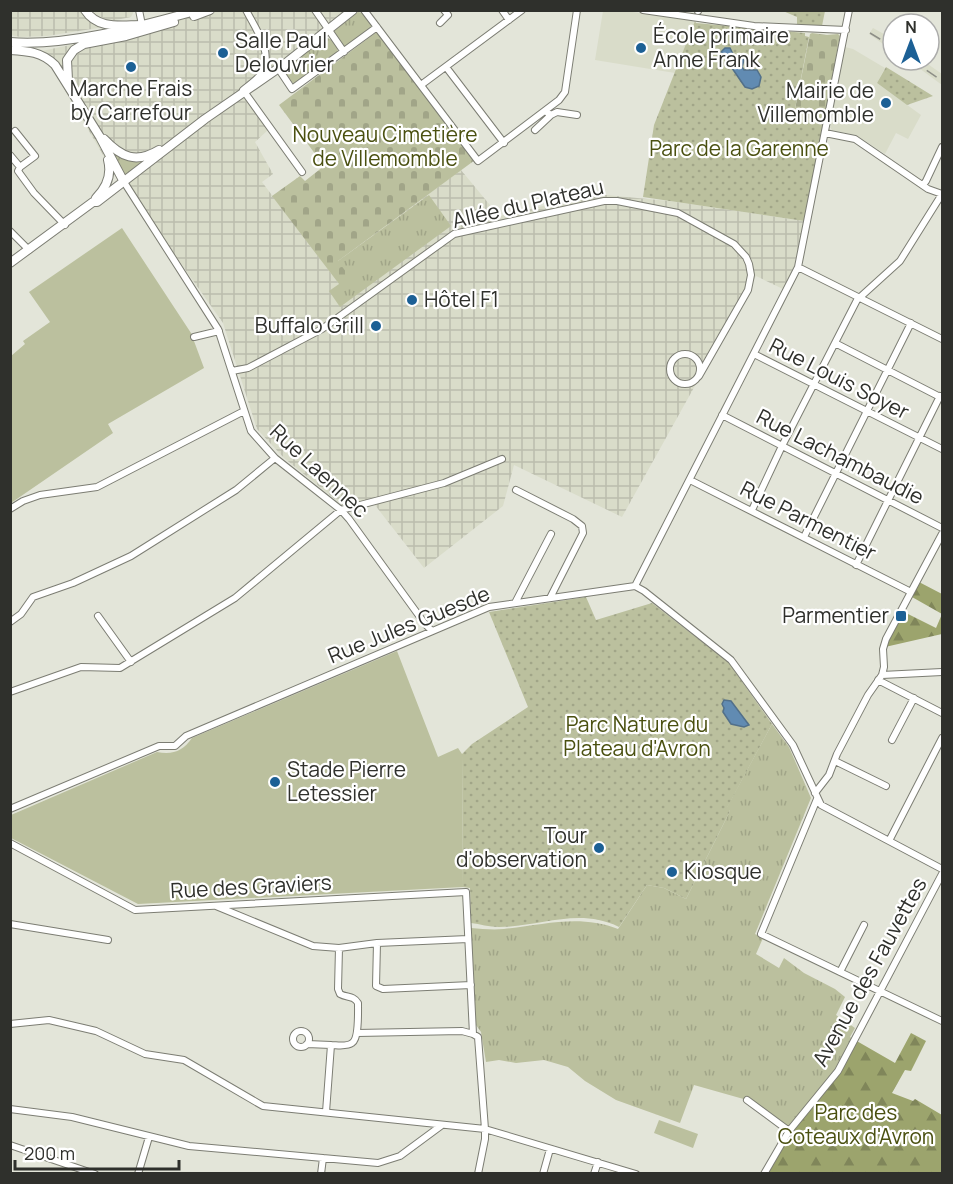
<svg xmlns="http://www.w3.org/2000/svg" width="953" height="1184" font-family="Manrope,sans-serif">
<defs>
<pattern id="industrial-grid" width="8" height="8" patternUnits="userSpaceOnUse" patternTransform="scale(1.5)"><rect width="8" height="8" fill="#d9dcc9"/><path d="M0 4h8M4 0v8" fill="none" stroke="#bbbdad"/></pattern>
<pattern id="grass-tufts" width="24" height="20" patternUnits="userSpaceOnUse" patternTransform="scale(1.5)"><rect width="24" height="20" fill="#bbc09e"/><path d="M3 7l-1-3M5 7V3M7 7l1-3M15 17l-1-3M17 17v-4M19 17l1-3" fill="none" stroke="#a1a588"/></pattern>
<pattern id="forest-firs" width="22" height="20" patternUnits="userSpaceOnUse" patternTransform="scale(1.5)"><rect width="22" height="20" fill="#9ca46d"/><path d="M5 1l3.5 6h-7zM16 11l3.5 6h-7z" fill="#80865a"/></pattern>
<pattern id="cemetery-stones" width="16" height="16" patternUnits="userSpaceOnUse" patternTransform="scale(1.5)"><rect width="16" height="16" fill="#bbc09e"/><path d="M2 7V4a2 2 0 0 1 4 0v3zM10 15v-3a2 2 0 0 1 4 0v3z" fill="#a1a588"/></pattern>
<pattern id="park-dots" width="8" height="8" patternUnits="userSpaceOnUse" patternTransform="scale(1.5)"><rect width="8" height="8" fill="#bbc09e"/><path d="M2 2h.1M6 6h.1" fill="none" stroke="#a1a588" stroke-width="1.8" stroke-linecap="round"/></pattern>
</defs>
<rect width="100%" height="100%" fill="#e3e5d9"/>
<path fill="#d9dcc9" d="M603,11H626L695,21L675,73L595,60Z
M873,28L893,39V51L869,34Z
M845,47L853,49L885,68L877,83L921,115L908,139L896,133L885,154L856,135L832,130L830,127Z
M908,60H923L932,67L942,74V85Z"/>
<path fill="url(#industrial-grid)" d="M10,11H134L131,17L106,22L98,28L47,36L20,37L11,35Z
M200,11H349L244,97L268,130L255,142L273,174L262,182L339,284L338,261L461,170L499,216L595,194L669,201L804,221L794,267L783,289L756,276L622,517L514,465L503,506L424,568L371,500L342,505L284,458L257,429L223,323L129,190L120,184L42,51L107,37Z"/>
<path fill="url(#grass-tufts)" d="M358,12L363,13L371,25V28L346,46H342L334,31Z
M326,38C332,38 338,46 338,52L296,83H293L285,73V68Z
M110,153L127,160H146L123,179Z
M429,195L451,226L340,307L329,291L339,284L338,261Z
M772,724L789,747L811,798L755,934L763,938L756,954L779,968L784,958L804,973L835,989L845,997L836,1015L855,1028L850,1037L855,1040L838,1071L789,1131L747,1100L694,1085L680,1123L616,1100L585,1081L568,1067L544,1060L516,1063L499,1060L486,1062L481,1032L476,1025L471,928C482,929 493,930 504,929C544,925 579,914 618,929L647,885L664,888L686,899L730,811L726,809Z"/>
<path fill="url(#forest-firs)" d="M919,582L942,594V634L885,647L904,612L936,628L942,614L912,597Z
M911,1033L926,1041L911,1071L905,1070L892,1093L913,1101L915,1099L942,1115V1173L764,1174L789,1131L838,1071L855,1040L895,1063Z"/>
<path fill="url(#cemetery-stones)" d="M378,31L475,160L338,261L349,276L339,284L272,196L300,176L305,181L324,166L279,105Z
M812,33L827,35L838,34L840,36L823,125L793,119L810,34Z"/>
<path fill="url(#park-dots)" d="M783,11H825L822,26L797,25V17Z
M695,21L696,23L805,33V36L809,37L793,119L823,125L804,221L643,197L654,125Z
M886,67L933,96L907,105L877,83Z
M586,597L596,620L652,603L729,663L772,724L727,808L730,811L686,899L664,888L647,885L619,927C578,907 541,927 499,927C489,927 480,924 471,923L470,888L463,887L462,754L472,744L528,707L489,612Z"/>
<path fill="#bbc09e" d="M122,228L191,333L204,368L108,424L113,433L11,503V356L25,344L23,341L50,322L29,292Z
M397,651L438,757L458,748L462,754L463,887L138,904L11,838V815L157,752C173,755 183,751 192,738Z
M659,1120L698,1134L693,1148L654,1133Z"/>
<path fill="#618bb2" stroke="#52708a" stroke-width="1.5" d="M725,48H730L734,56L739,55L744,60L742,67L744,70H757L761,77L759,86L752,89L745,87L721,52Z
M724,700L731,701L749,725L744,727L731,724L723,712L724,708L722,704Z"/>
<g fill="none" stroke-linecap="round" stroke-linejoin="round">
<g stroke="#7c7d73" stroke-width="8">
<path id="minor" d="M139,10L142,25L140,29
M246,10C255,28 275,54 261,74C257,80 249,85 243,90L302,172
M315,10L344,52
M364,10L478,161L559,100L565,92L577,10
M502,10L509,20
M643,10L754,26L846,30
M698,11V10
M440,23L448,15L444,10
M446,67L504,143
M278,68L292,89L377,27
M421,85L522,10
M545,111L551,115L557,112L577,115
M535,130L551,115
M15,131L35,156L20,167L18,171L34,193L65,225
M825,133L855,139L928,189L942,194
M10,155L20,167
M124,182L218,329L251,431L275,458L341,510L349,519L425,624L432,631
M923,185L926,181L942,147
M10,231L29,250
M798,267L942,339
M194,337L219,331
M835,343L942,398
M670 369a15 15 0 1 1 30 0a15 15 0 1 1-30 0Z
M754,354L942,449
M232,371L248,368L322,329L454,234L604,201H617L678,213L734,244L746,257L749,264L751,275L748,290L699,376
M722,415L942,528
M690,480L911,592
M516,490L573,519L582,526L583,533L550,598
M10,509L23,501L40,495L97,487L244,411
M752,510L782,446L857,300L900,261L942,194
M804,537L911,323
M856,565L940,396
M635,586L798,267L849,10
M515,603L551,534
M98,616L131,662
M10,622L21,614L33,597L73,583L131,556L236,490L275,458
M882,675L942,672
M878,680L942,713
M10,692L81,667L120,668L235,598L341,510L444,483L502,459
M892,740L914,698
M835,761L886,786
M815,793L829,775L837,754L868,695L882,675L884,667L883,649L886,639L942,534
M817,799L761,934L942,1021
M10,809L159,746H175L186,736L489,607L635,586L644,591L731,660L793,745L821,805L942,869
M889,841L942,738
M10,843L135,910L466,892L473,1034L478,1037L485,1129V1139L478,1174
M216,906L313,946L339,948L377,943L468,939
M10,924L108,940
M377,943L376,986L383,989L471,985
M840,972L864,925
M10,1024L49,1020L96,1031L145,1054L184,1060L263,1106L485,1129L636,1174
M293 1039a8 8 0 1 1 16 0a8 8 0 1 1-16 0Z
M357,1033L462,1031L473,1034
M307,1044L331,1045
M747,1100L789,1131
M10,1109L72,1117L189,1146L378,1163L400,1156L442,1125
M326,1112L331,1045C337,1045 347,1047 352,1043C359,1039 358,1012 358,1003C353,995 347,998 340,994L338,989L339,948
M10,1145L95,1174
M138,1174L149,1137
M321,1174L323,1158
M543,1174L550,1149
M594,1174L598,1162
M764,1174L789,1131L838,1071L942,874"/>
</g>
<g stroke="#7c7d73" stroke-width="10">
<path id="major" d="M194,16L210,10
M10,42C67,47 144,25 199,10
M10,50C28,51 42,52 55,65L100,137L124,182
M68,80L67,60L74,50L84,44L126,36L174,22
M104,139C121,157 136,164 159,150
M96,198C107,187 112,175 108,160
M10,263L93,202H97L205,119L286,63L353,10"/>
</g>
<g stroke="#7c7d73" stroke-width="10">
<path id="highway" d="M85,10C98,30 121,25 142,25"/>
</g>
<use href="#minor" stroke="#fff" stroke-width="6"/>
<use href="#major" stroke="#fff" stroke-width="8"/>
<use href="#highway" stroke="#fff" stroke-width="8"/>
<path stroke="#8e8f87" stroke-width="1.5" stroke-dasharray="12 6" stroke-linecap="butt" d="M870,33L893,47
M912,60L942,81"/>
</g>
<g fill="#1c6095" stroke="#fff" stroke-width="2">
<circle cx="641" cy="48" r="6"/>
<circle cx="223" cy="53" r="6"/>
<circle cx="131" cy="67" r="6"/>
<circle cx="886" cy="103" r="6"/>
<circle cx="412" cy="300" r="6"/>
<circle cx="376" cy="326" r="6"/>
<rect x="895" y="610" width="12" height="12" rx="3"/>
<circle cx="275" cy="782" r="6"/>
<circle cx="599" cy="848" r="6"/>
<circle cx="672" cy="872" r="6"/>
</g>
<g text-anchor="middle" stroke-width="4.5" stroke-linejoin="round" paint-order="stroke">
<g font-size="21" fill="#2f302c" stroke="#fff" text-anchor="start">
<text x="653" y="43">École primaire<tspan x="653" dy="24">Anne Frank</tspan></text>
<text x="235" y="48">Salle Paul<tspan x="235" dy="24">Delouvrier</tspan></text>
<text x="131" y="96" text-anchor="middle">Marche Frais<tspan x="131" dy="24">by Carrefour</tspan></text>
<text x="874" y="98" text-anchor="end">Mairie de<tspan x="874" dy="24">Villemomble</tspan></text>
<text x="424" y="307">Hôtel F1</text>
<text x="364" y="333" text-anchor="end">Buffalo Grill</text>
<text x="889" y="623" text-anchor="end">Parmentier</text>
<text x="287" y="777">Stade Pierre<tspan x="287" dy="24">Letessier</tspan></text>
<text x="587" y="843" text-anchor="end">Tour<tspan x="587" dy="24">d'observation</tspan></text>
<text x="684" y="879">Kiosque</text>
</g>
<g font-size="21" fill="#4a5010" stroke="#fff">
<text x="385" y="142">Nouveau Cimetière<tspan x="385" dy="24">de Villemomble</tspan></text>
<text x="739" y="156">Parc de la Garenne</text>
<text x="637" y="732">Parc Nature du<tspan x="637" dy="24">Plateau d'Avron</tspan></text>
<text x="856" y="1120">Parc des<tspan x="856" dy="24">Coteaux d'Avron</tspan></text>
</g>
<g font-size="21" fill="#2f302c" stroke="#fff">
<text transform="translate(528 204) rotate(-13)" y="7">Allée du Plateau</text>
<text transform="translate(839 379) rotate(27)" y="7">Rue Louis Soyer</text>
<text transform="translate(840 457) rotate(27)" y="7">Rue Lachambaudie</text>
<text transform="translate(319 471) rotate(43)" y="7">Rue Laennec</text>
<text transform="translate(808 521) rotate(27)" y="7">Rue Parmentier</text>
<text transform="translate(409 625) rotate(-22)" y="7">Rue Jules Guesde</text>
<text transform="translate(251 887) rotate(-3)" y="7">Rue des Graviers</text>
<text transform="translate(870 972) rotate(-61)" y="7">Avenue des Fauvettes</text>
</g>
</g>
<rect width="953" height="1184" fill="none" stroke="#2f302c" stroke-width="24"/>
<g transform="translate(911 42)"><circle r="28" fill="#ffffff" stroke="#acacab" stroke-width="1.5"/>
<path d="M0-4.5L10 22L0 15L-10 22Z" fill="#1c6095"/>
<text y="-9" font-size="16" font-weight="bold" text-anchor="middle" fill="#2f302c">N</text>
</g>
<path d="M15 1160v9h164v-9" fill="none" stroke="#2f302c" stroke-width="3"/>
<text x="24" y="1160" font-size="18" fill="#2f302c" stroke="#ffffff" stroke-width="4.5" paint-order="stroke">200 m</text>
</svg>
